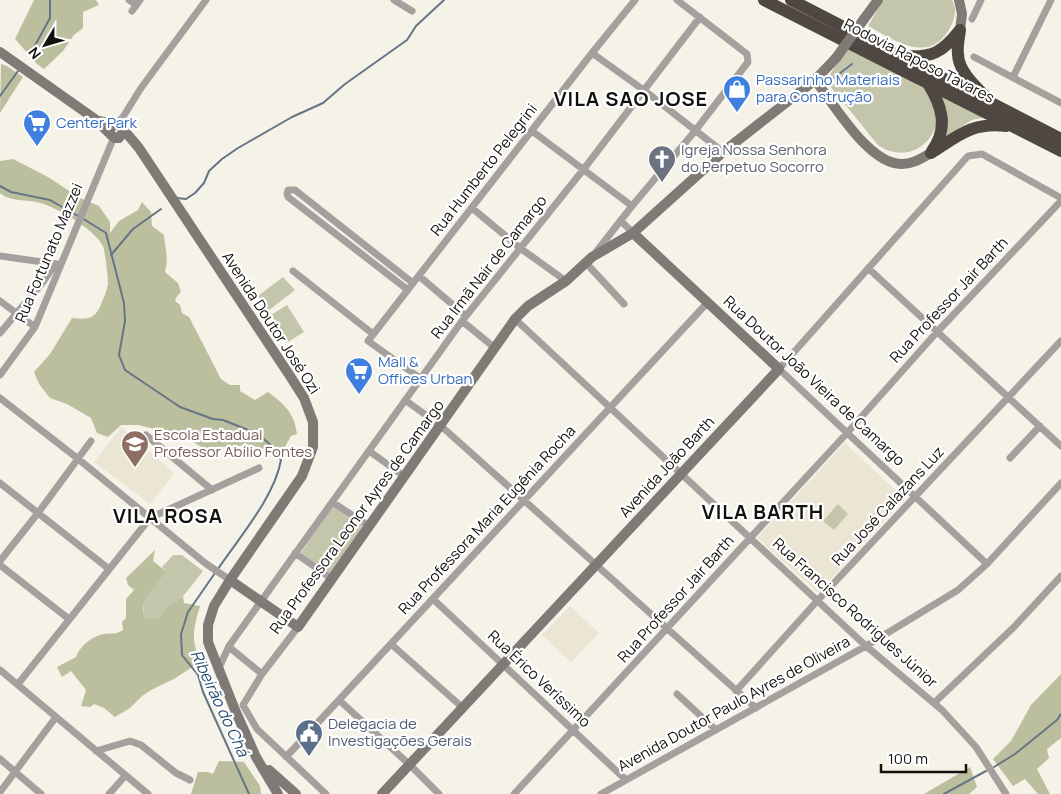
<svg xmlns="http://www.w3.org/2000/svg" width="1061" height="794" font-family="Manrope,sans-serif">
<rect width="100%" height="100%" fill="#f5f2e7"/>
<path fill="#ebe5d3" d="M121,427L174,473L150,504L94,462Z
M845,443L905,499L818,593L757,538Z
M570,606L599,633L571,662L542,635Z"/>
<path fill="#c4c6ac" d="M883,0H952C957,8 955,18 951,26C931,66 896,41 868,26Z
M848,46L930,92L938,123C935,128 932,136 928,140C914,156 894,156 878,145L830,86L829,76Z
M940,89L986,117L972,120L941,140L944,103Z
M283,277L295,290L268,311L258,296Z
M287,305L304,332L288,342L271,315Z
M838,504L848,514L834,530L823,521Z
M332,506L363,527L331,574L301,553Z
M173,555H182L203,571C195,581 187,593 177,602C168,610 166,606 159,618L152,619L145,617C138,601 157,583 167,572L162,567Z"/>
<path fill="#bcbf9d" d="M34,0H96L99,5L83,12V28L74,35L63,51L44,69L37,64L15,39Z
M1,64L7,66L23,77L0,113Z
M13,159L48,177L80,198L99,206L110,222V233L119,221L138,210L142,202L151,212L152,226L164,235C165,250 169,256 165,272L178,283L181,292L177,296L175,301L180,305L182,313L189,317L221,379L230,385H240V391L255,400L268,392C285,405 294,412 297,434L291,436L282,452L267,450L251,445L203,448L190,440L169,439L155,429L138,425H121L108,437L97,433L91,418L67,404L50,398L39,384L34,372L50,354L72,318C88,320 96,319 102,302C104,297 107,290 108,284C108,277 105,251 103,246C94,229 58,208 40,203C27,199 10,202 0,193V161Z
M155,550L153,561L167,572C158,583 137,602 145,617L152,619L159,618C166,605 173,606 183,596L184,603L200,606C193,630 191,638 200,662L174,679L153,689L142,696L130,708L115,717L104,708L94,704L90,707L81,706L86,690L71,671L62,677L57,667L76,657C80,646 91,637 103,634C111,633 116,635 123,630L122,622L126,618V599L134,590L128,585L126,578Z
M1061,674V738L1047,749L1049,758L1037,769L1050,794H1038L1025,779L1013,786L993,759L1011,741L1031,705Z
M219,761L244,762L260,786L261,794H191L198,772H208L213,774Z
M970,767L977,787L969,794H924Z"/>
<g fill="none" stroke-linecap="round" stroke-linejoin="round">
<path stroke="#657586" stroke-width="2" d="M31,53L50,18V0
M831,80L852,64
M0,96L18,71
M0,186L11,192L50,200L78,216
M177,198L186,199L195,193L204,183L209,171L222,159L238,148L292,117L323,103L345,84L407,40L416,26L444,0
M82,218L106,233L124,303L125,321L119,355L125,370L180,407L213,419L223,420L258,434L274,448L281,460C275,496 239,538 218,569
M111,255L133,229L161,209
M215,573L188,612L181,634L182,655L198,675L203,692L249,794
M994,767L1015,754L1057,720L1061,714
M944,794L986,771"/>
<path stroke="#a5a09e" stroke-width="7" d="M129,0L136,5
M394,0L412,11
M132,11L140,0
M972,19L981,0
M592,53L645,91L723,152
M974,57L1061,103
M1013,77L1051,0
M115,125L123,117L141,88L206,0
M532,131L632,206
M472,208L520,248L566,281
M621,221L633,233
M596,252L632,206L695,131L748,62L747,54L677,0
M0,256L57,264
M586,263L624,304
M868,268L1061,446
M293,271L373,334
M419,276L466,316
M408,290L288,197L287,194L288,190H295L413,283
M0,301L35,327
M515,319L866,646L942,710L976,747L1006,794
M462,321L495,348
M0,333L43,282L55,264
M0,375L35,327L114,137
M420,378L368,341L592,53L635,0
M0,398L77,458L205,563L230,580
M405,400L441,426L756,708
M146,435L212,490
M369,451L404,476
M1010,458L1040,426
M0,483L109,569
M332,502L369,526
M295,553L332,579
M0,561L38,513L91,441
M987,564L779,369L968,156L982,154L1061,198
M0,565L69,619
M433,599L625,779
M298,627L262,674L243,705L257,729L326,794
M391,644L463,708
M229,647L262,674
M0,670L148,794
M218,670L229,646L462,321L583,170L700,17
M18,684L150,518L259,468
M736,691L818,600L1061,341
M677,694L716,730
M339,700L410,765L439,794
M934,703L1014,627L1061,576
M96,751L130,741L141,745L176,773L190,780
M286,757L708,302
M0,759L41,794
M0,792L56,717
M109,794L125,776
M514,794L847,433L937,332L1061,201
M601,794L866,646L958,590L987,564L1061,483"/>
<path stroke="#807a76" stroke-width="10" d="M959,0L962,14L960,30
M864,19L878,0
M0,52L95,119L110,134
M815,80C834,104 869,165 902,164C913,164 922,158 931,153
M100,121L121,126L123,132L119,138H115L110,134V129L113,125
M123,129L139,148L290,376L304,398L313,422V447L302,476L230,580L214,606L208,625V642L235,710L256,757L278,794
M230,580L298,627L515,319L528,306L566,281L592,257L633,233L723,152L815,80L836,58
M269,770L296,794
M382,794L779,369L633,233"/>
<path stroke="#4f4742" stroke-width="12" d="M764,0L1061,151
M791,0L1061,139
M960,30C959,37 957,46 958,54C958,70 974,85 985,96
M903,56C932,58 942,53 960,30
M927,82C942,105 949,128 932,151
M931,153C958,136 972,122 1006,126"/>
<path stroke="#807a76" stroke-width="10" d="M836,58L864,19"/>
</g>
<defs>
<g id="shop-pin" transform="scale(1.4375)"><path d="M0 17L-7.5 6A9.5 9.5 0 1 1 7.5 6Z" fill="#3f7fe0" stroke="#fff"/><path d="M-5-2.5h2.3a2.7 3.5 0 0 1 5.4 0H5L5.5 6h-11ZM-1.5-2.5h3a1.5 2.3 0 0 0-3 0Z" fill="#fff"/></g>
<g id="supermarket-pin" transform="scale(1.4375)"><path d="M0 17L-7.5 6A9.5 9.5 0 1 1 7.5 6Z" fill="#3f7fe0" stroke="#fff"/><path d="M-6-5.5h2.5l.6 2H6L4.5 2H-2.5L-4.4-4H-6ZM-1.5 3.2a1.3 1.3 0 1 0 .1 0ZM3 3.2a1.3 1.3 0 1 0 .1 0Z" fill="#fff"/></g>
<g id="church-pin" transform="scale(1.4375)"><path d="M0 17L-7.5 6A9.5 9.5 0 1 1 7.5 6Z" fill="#6b7280" stroke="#fff"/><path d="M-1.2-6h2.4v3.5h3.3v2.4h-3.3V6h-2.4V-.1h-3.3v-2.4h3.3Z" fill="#fff"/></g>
<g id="school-pin" transform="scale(1.4375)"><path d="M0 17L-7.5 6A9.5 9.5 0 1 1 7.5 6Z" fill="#8d6e63" stroke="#fff"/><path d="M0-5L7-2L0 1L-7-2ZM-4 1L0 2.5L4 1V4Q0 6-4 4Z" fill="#fff"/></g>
<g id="civic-pin" transform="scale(1.4375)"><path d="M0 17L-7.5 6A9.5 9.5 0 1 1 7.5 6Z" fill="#5c6f8a" stroke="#fff"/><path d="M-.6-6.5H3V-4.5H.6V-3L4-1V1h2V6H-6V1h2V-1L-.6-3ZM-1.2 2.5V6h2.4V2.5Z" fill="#fff"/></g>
</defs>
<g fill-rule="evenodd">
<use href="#shop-pin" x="737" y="89"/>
<use href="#supermarket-pin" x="37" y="123"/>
<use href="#church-pin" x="662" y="159"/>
<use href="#supermarket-pin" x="359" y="371"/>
<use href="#school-pin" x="135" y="444"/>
<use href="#civic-pin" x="309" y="733"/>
</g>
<g text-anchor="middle" stroke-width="4.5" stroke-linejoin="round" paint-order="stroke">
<g font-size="15" fill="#12110e" stroke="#fff">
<text transform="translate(919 61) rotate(27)" y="5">Rodovia Raposo Tavares</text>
<text transform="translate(484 170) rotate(-52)" y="5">Rua Humberto Pelegrini</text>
<text transform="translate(49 253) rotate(-67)" y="5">Rua Fortunato Mazzei</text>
<text transform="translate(489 267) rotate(-52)" y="5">Rua Irmã Nair de Camargo</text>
<text transform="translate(949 300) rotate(-47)" y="5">Rua Professor Jair Barth</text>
<text transform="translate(271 323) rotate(57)" y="5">Avenida Doutor José Ozi</text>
<text transform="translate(814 381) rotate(43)" y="5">Rua Doutor João Vieira de Camargo</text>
<text transform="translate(667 467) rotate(-47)" y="5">Avenida João Barth</text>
<text transform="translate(888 506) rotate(-47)" y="5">Rua José Calazans Luz</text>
<text transform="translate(357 517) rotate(-54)" y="5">Rua Professora Leonor Ayres de Camargo</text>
<text transform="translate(487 520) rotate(-47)" y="5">Rua Professora Maria Eugênia Rocha</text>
<text transform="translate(676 599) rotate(-48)" y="5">Rua Professor Jair Barth</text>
<text transform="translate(855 613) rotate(42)" y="5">Rua Francisco Rodrigues Júnior</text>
<text transform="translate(539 679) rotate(43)" y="5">Rua Érico Veríssimo</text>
<text transform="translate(734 704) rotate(-29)" y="5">Avenida Doutor Paulo Ayres de Oliveira</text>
</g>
<g font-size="15" fill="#366cbe" stroke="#fff" text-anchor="start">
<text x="756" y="85">Passarinho Materiais<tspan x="756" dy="17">para Construção</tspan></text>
<text x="56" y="128">Center Park</text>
<text x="378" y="367">Mall &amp;<tspan x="378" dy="17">Offices Urban</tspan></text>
</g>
<g font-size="15" fill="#5b616d" stroke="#fff" text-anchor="start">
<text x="681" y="155">Igreja Nossa Senhora<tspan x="681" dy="17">do Perpetuo Socorro</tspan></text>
</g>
<g font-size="15" fill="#785e54" stroke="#fff" text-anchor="start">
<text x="154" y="440">Escola Estadual<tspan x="154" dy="17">Professor Abílio Fontes</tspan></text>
</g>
<g font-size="15" fill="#4e5e75" stroke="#fff" text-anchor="start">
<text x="328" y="729">Delegacia de<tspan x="328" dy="17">Investigações Gerais</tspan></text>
</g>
<g font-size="16" font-style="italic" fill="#2a4f75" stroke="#fff">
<text transform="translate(220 703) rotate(65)" y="6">Ribeirão do Chá</text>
</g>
<g font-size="20" font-weight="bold" letter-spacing="1" fill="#12110e" stroke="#fff">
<text x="631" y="106">VILA SAO JOSE</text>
<text x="763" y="519">VILA BARTH</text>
<text x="168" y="523">VILA ROSA</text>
</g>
</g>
<g transform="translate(45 45) rotate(232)" stroke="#ffffff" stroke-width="4" paint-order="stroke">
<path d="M0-4L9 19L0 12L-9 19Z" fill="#12110e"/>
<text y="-8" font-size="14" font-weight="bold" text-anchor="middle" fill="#12110e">N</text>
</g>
<path d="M881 764v8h85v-8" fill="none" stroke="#12110e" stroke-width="2.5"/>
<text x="888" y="764" font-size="15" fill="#12110e" stroke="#ffffff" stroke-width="4" paint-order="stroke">100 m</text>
</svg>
